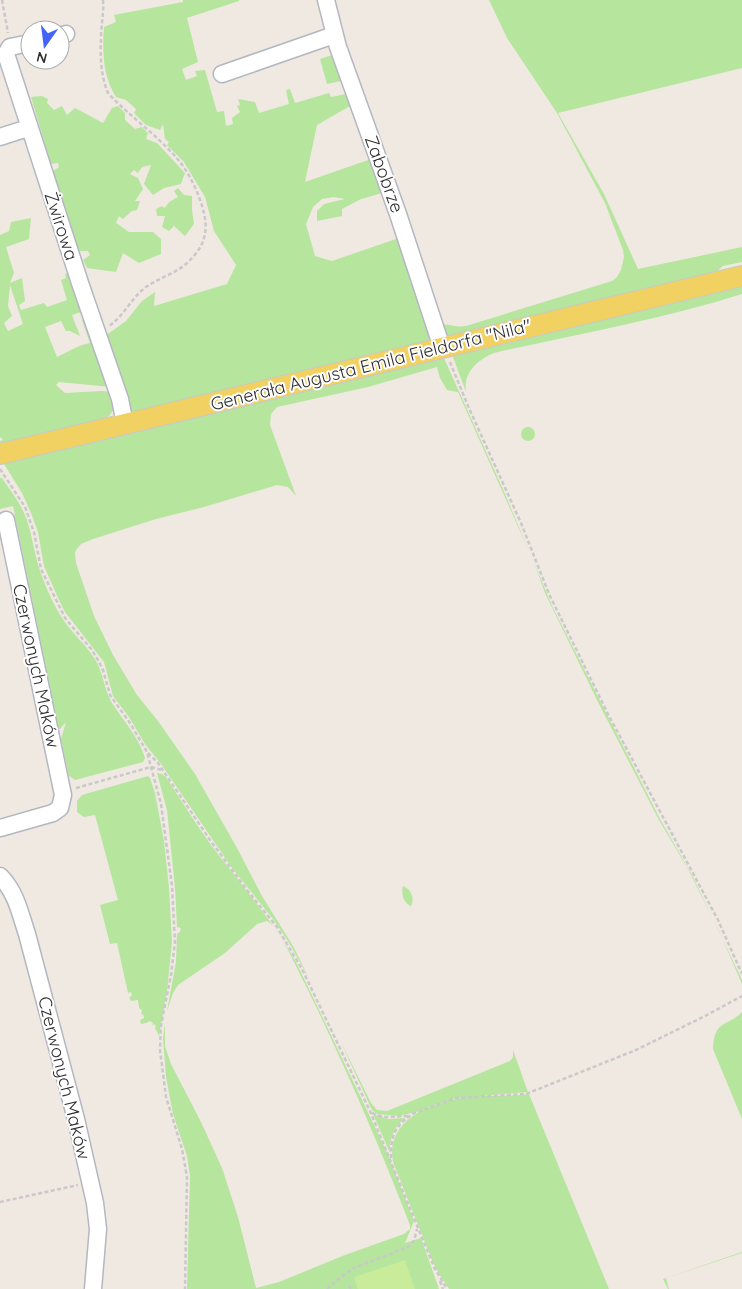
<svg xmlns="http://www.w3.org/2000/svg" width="742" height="1289" font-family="Quicksand,sans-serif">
<rect width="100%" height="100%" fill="#efe9e1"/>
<path fill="#b6e59e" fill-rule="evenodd" d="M183,0H239V1L187,18L198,62L182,69L186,80L197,76L195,71L205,70L217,112L224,111L226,126L233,124L232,118L240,112L237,106L240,105L238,99L255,102L259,113L289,104L286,90L290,89L295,103L329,93L331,97L346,94L350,106L317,125L305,182L374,158L386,192L361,199L342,209V216L317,221V211L324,204L345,199L334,197L322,199L313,207L306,224L315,256L332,261L396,239L400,232L431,338L428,342L133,412L129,407L105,336L126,321L142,301L155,292L154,306L227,284L236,265L214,231L205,197L184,162L167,145L169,142L165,139L163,124L160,130L146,125L134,113L136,109L126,100L116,97C103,77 102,51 104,27L116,22L114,15L183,2Z
M489,0H742V68L558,113L604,194L638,269L742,247V262L723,266L714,274L448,337L444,335L439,325C450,323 455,328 466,326L612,281L617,277L621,270L624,257L623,250L605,203L557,113L507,38Z
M335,54L345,80L327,84L320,59Z
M42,96L48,99L47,103L54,110L62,106L67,115L75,108L103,123L112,108L118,106L125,113V120L135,129L142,127L148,133L146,139L157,143L185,173L181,184L164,188L153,195L144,184L151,165L142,167L138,173L134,170L130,174L138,178L143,189L135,201H140L137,210L132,211L123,219L119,216L116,223L129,232H153L161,239V254L139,263L123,253L116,272L87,268L83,260L90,255L88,251H78L53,171L59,167L58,163L51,164L31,97Z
M178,188L184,195L192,196V210L194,224L185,236L174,226L169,231L162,227L165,216H157L156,209L162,206L165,208L169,202L178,197L174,191Z
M31,218L29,239L6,247L14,273L10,283L22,278L25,301L19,305L21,310L44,303L47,307L67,300L61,280L66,278L65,274L71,272L84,311L72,315L80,336L70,331H66L61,321L45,327L57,357C68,352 78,345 90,343L82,320L86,319L111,387L59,382L56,385L65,393L102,391L111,392L115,408L109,416L104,419L0,446V441L3,440L0,437V235L9,231L11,222ZM10,285L23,324L8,331L4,323L12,316L8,306Z
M742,287V294C661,320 576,334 494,353C477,360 463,373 466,392L453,357L455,355Z
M444,358L505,494L553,608L660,819L693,877L742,980V984L719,931L688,869L659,820L598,702L545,593L533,560L458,392L447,390L440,378L437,367L368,387L277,407L271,414L270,425L296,496L288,487L277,485L204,507L156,519L93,539L81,544L76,550L75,553L76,563L94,616L113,655L137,695L158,721L195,774L237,848L262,896L293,946L309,978L288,941L273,919L232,868L161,764L145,744L129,717L113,696L104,662L65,612L59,600L44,566L38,532L31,513L22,493L4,464Z
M521 434a7 7 0 1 1 14 0a7 7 0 1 1-14 0Z
M0,478H2C11,491 21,504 27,520C31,532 33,545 36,557C41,576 49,596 59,613C69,631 86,644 96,661C104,675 104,690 112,703C124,722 139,737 145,758L143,762L75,780L69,776L61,739L66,722L59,730L13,506L0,509Z
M157,773L162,774L166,777C181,800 195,823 211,845C241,884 273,921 297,964L386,1150L414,1221L405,1243L421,1238L439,1289H187L190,1176L187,1156L173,1114L166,1077L163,1038L165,1024V1046L171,1064L201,1122L222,1168L238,1217L256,1288L279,1282L345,1255L404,1234L410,1229V1225C378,1142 343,1061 304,982C297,969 279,927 267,921L257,924L225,953L178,985L173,993L167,1011L176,962L177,934L180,932L181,928L177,927L175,888L167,810Z
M148,776L150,778L155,793L164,841L169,888L172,942L167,991L159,1036L155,1028L156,1026L154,1024L152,1026L153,1023L150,1021L146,1023L141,1024L140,1020L144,1018L143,1014L141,1015L142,1010L139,1008L138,1000L131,1001L129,997L132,996L131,992L128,993L117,943L110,944L100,905L118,900L95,815L84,817L77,812V801L82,795Z
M403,886C411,889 415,898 411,906C403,903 401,893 403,886Z
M742,1012V1119L713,1049C714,1019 728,1027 742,1012Z
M340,1040L371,1103L377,1110L387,1111L510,1061L513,1057V1050L528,1092L456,1098L416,1112L399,1116L377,1114L372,1110Z
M529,1094L609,1289H449L439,1274L432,1260L393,1162C385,1119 432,1102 467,1097C487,1095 508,1097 529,1094Z
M373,1114L388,1119L405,1118C394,1127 389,1139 390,1153Z
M742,1252V1253L666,1278L669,1289H668L663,1279Z"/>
<path fill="#c9ec9a" d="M405,1260L415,1289H358L354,1277Z"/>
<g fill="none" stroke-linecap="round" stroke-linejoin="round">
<g stroke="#b4b7c1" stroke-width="19">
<path id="minor" d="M326,0L338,47L398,214L442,348
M60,36L66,34
M30,43L10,47L6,54L80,283L120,399L125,424
M222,74L334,35
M0,137L28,128
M0,828L53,813L60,808L63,795L6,520
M0,876C16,892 20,913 27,934L76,1119L95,1203L98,1229L93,1289"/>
</g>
<g stroke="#c9c9c9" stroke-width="22">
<path id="major" d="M0,454L742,276"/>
</g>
<path stroke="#c9c9c9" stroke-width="2.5" stroke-dasharray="4 2.5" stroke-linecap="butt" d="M2,0L8,33
M103,0C104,14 101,25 101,39C100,56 101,77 108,93C130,117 159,136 180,162C192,177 209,213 205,233C204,243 198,252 191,259C179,273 160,277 146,287C131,298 125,315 109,326
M450,362L468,406L521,523L549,594L608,714L718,920L742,974
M0,469L25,507L34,532L41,569L65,618L92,650L98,660L103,670L110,695L130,723L147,752L161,804L172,886L175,942L171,975L161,1025L160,1050L166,1097L182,1149L187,1177L185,1289
M148,753L158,763L210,840L247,890L277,927L302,969L370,1111L434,1267L447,1289
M76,788L151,767L162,770
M372,1113L383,1117L408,1116
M391,1158V1147L394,1133L401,1123L412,1114L456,1098L526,1094L636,1050L705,1016L742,996
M0,1202L78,1185
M440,1281L443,1289
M349,1286L351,1289
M327,1289L341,1277L354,1268L408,1247L414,1241L417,1229"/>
<use href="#minor" stroke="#fff" stroke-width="16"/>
<use href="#major" stroke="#f2d163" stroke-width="20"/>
</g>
<g text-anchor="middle" stroke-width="4" stroke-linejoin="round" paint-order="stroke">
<g font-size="18" fill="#2e2e2e" stroke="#fff">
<text transform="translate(384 174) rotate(70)" y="6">Zabobrze</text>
<text transform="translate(61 226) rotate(72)" y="6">Żwirowa</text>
<text transform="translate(371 365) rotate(-14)" y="6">Generała Augusta Emila Fieldorfa "Nila"</text>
<text transform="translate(36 666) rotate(78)" y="6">Czerwonych Maków</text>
<text transform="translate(64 1078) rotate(76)" y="6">Czerwonych Maków</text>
</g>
</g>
<g transform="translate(45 45) rotate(194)"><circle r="24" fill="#ffffff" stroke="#ababab"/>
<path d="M0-4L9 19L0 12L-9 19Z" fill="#4264fb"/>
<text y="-8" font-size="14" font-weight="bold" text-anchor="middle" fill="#2e2e2e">N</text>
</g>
</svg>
